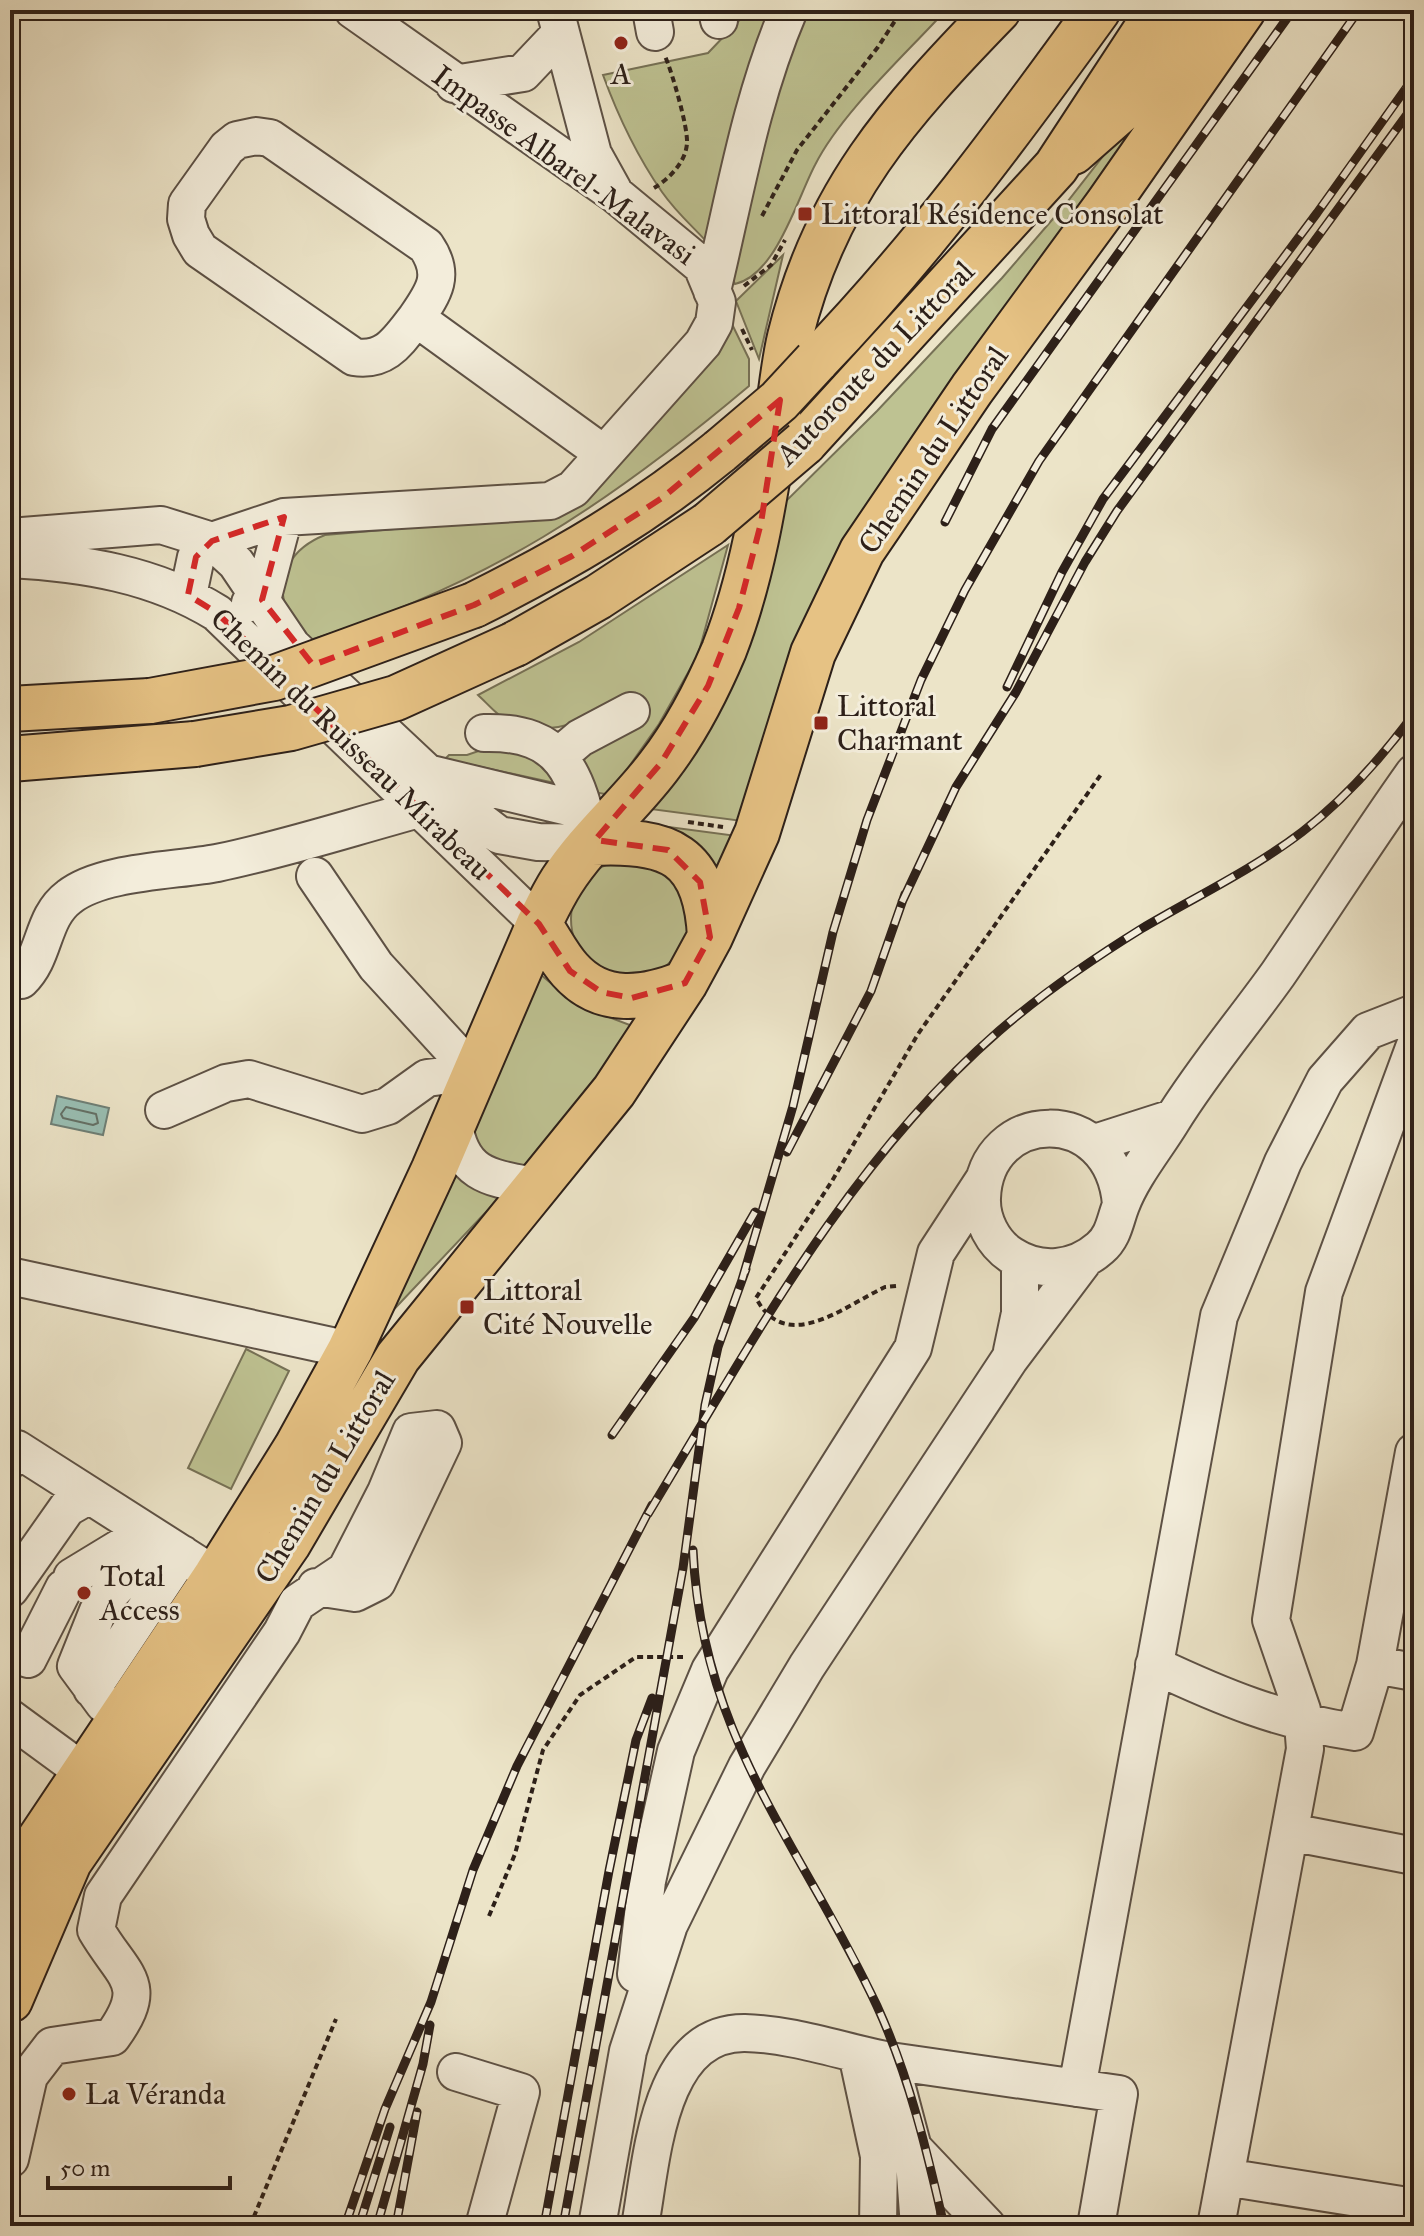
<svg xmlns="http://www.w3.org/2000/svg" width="1424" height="2236" font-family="'IM FELL Great Primer',serif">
<rect width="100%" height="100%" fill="#ece4c8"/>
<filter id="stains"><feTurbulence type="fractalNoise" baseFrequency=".0025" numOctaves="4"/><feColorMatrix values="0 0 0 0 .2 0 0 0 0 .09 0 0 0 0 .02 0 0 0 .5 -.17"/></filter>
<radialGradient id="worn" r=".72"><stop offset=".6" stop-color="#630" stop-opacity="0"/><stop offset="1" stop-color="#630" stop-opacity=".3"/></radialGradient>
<path fill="#bec292" stroke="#767156" stroke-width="2" d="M749,10H946C906,54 841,113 815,165C797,199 776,275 735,284C714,239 688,229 662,192C637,156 618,116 603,75L708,53Z
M1217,10L890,476L742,821L643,808L777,510L877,411L1002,278L1064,206Z
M783,255L759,359L736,301Z
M729,318L749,359V386C609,504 486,586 310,640C303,631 291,620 287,610C273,575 294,547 325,535L545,516Z
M728,545L698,655L659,724L616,785L605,794L593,792L580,766L590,751L642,718L635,693C601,714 554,740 512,723C500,719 488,704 478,695L579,642Z
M493,746L532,752L564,785L445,759L449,755H467Z
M631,822L737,836L719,881Z
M571 919a59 59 0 1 1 118 0a59 59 0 1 1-118 0Z
M540,974L577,1005L635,1027L533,1164L504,1171L466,1136Z
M450,1156L503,1194L383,1321Z
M246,1349L289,1371L231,1489L188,1468Z"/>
<path fill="#99bfb4" stroke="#6e7f76" stroke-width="2" d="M57,1096L109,1108L103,1135L51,1124Z"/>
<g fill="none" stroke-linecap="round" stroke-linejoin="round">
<path stroke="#637066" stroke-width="2" d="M66,1107L96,1114L98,1123L93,1125L63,1118L61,1114Z"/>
<g stroke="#5d5145" stroke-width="40">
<path id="minor" d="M555,10L593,154L613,190
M651,10L655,32
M717,10L719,20
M454,84L523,73L559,35
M712,291C735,196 750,101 789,10
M416,318C398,341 386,362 354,357L200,250L191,235L186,219L187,204L227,148L237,140L256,136L270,138L426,246C446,275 434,292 416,318L604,454
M10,537L161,525L212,541L236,563L292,646L469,812L499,835L538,842L592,843C576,774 564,731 484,733
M10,559C83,563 154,574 217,613L539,924
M188,595L196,557L212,541L284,517L550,501L573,489L703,343L714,323L717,302L702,266L616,195L353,10
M250,603L262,600L284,517
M560,755L580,738L631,711
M431,774L585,811
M315,876L376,966L473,1072
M21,980C46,956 41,918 69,897C102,871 175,871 217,863C285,849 352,827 419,809L438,811
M164,1110L226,1083L249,1079L362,1114L388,1106L427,1078L473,1072
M454,1124C461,1175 490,1178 534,1186
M1095,1143L1173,1118
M1121,1204C1112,1101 985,1108 982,1198C981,1220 993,1243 1011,1255C1040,1274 1075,1270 1100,1248C1114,1236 1115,1220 1121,1205C1132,1176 1155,1148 1171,1122C1203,1070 1243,1023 1278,974C1324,907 1367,839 1414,773
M10,1276L350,1350
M1012,1351L1020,1313V1260
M1414,1452L1375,1665L1414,1672
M10,1460L17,1449L216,1576
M72,1577L123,1546L155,1538
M10,1589L67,1508L88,1496
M105,1599L132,1571L182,1554
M98,1611L76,1666L104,1704
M10,1648L28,1659L64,1588
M1154,1665C1222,1697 1280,1721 1355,1732L1375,1665
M92,1689L182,1554
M10,1718L85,1773
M1290,1832L1414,1856
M636,1974L647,1881L676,1751L710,1670L913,1348L936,1253L983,1181
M857,2054L879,2156L878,2226
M456,2072L521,2092L484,2226
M1077,2088L1219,1316L1283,1162L1325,1080L1368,1031L1414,1013
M913,2148L987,2226
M10,2159L29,2076L52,2046L112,2037C151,1983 124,1978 96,1930L103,1896L282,1632L297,1603L346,1570L386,1492L411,1432L437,1429L443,1443L377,1582L355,1593L316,1587
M1225,2177L1414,2207
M597,2226L628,2051L669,1925L747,1766L807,1666L1009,1360L1085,1259
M640,2226C652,2162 657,2032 745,2033C793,2034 843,2052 890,2061
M919,2226L913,2148L890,2061L1119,2094L1096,2226
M1216,2226L1305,1749L1302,1710L1271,1620L1324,1292L1414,1048"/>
</g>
<g stroke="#2d2019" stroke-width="48">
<path id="major" d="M1073,152L1131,101L1200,10
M592,843C669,839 706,854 710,937
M539,924C549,938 558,957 570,970C602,1006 645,999 685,983
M10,1904L35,1846L216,1576L296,1448L350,1350L434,1169L539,924C546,910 553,895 562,881C589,839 629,806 659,766C686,731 707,690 724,650C752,578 764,502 776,426C781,397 783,366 790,337C825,194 898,113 998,10
M10,2000L69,1862L288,1544L398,1357L614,1091L685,983L710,937L757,833L813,653L862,551L972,389L1107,205L1243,10"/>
</g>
<g stroke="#2d2019" stroke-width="48">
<path id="highway" d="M816,361C921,252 1009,133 1098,10
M804,443L1056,167L1159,10
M474,605C564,560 642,515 720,451
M515,644L598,597L709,524
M10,709L150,701
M10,759L195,744"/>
</g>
<path stroke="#2d2019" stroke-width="4" stroke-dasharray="6 4" stroke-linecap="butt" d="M654,188C669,179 686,162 687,143C688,127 672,72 665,56
M762,216L797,150L878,47L902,10
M744,286L771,265L785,240
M742,329L752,350
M688,822L723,827
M896,1286L885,1287C843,1307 786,1355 756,1298L832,1181L918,1034L1102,773
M489,1916L515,1854L543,1750L580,1695L636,1657H683
M250,2226L336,2019"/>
<use href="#minor" stroke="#f3eddb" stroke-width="36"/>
<use href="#major" stroke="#e6c284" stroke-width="44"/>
<use href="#highway" stroke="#e6c284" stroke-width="44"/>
<g stroke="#2d2019" stroke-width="9">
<path id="rail" d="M945,522L992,429L1293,10
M1007,687L1062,572L1103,499L1317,213L1414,77
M902,902L956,787L1016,692L1085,562L1117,511L1414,105
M787,1152L871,991L905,894
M742,1280L793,1106L833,932L867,820L921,680L965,590L1039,461L1359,10
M612,1435L694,1318L755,1212
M648,1514C751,1344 847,1163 999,1031C1043,993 1091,960 1141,929C1195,897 1252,870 1302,832C1344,800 1382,757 1414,714
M693,1550C702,1740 801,1844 877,2006C909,2076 927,2151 944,2226
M345,2226L385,2109L431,2002L473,1870L517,1766L652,1505
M359,2226L390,2127
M377,2226L423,2064L430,2025
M396,2226L417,2112
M544,2226L609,1871L636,1740L652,1698
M563,2226L683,1568L705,1405L718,1347L746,1269"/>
</g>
<use href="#rail" stroke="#f3eddb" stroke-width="6" stroke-dasharray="18" stroke-linecap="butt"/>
<g stroke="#2d2019" stroke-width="48" stroke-linecap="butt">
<path id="highway-bridge" d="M720,451L779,401L816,361
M709,524L804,443
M150,701L274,678L474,605
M195,744L291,728L396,698L515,644"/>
</g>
<use href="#highway-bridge" stroke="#e6c284" stroke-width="44"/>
</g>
<path fill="none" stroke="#d62828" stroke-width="6" stroke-dasharray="16 10" stroke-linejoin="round" d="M780,400L761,523L739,608L708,686L661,763L595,840L668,850L700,882L710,937L685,983L632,998L601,992L570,971L539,924L217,613L188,595L196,557L212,541L284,517L262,600L313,665L474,605L572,556L662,498Z"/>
<g fill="#8f2418" stroke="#f3eddb" stroke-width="3">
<circle cx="621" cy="43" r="8"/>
<rect x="797" y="206" width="16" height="16" rx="4"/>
<rect x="813" y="715" width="16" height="16" rx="4"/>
<rect x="459" y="1299" width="16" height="16" rx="4"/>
<circle cx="84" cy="1593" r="8"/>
<circle cx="69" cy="2094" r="8"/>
</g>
<g text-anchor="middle" stroke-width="6" stroke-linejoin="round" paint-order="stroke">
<g font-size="30" fill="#2d2019" stroke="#f3eddb" text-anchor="start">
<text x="621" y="84" text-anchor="middle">A</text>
<text x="821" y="224">Littoral Résidence Consolat</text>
<text x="837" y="716">Littoral<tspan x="837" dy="34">Charmant</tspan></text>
<text x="483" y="1300">Littoral<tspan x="483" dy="34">Cité Nouvelle</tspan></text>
<text x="100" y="1586">Total<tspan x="100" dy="34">Access</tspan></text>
<text x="85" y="2104">La Véranda</text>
</g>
<g font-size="30" fill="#2d2019" stroke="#f3eddb">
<text transform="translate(564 165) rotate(36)" y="10">Impasse Albarel-Malavasi</text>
<text transform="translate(875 363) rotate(-46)" y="10">Autoroute du Littoral</text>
<text transform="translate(933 450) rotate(-56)" y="10">Chemin du Littoral</text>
<text transform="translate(351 744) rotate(44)" y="10">Chemin du Ruisseau Mirabeau</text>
<text transform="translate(325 1477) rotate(-59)" y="10">Chemin du Littoral</text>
</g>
</g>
<rect width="1424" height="2236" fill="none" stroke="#ece4c8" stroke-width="40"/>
<rect x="12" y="12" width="1400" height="2212" fill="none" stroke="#2d2019" stroke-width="4"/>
<rect x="20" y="20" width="1384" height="2196" fill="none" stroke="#2d2019" stroke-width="2"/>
<path d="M48 2176v12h182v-12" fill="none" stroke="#2d2019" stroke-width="4"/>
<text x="60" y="2176" font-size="24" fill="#2d2019" stroke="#f3eddb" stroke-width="6" paint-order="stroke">50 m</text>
<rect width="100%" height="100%" filter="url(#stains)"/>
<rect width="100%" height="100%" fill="url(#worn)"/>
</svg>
